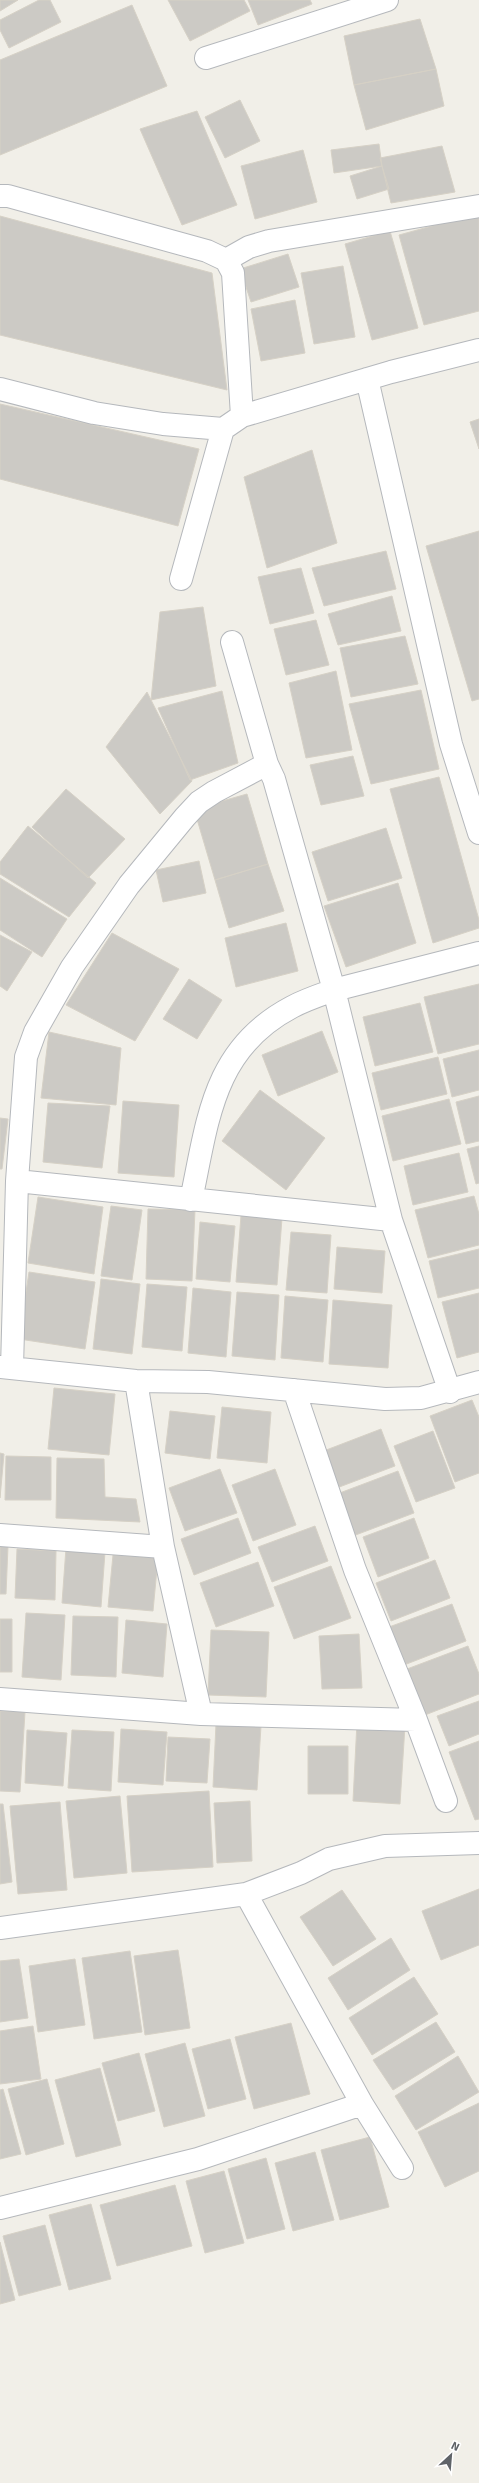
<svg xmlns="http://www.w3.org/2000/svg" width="479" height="2483" font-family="Signika,sans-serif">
<rect width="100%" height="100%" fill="#f1efe8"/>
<path fill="#cccac5" stroke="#d6d1c6" d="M0,0H18L0,11Z
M39,0H50L61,22L9,48L0,30V20Z
M168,0H244L250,11L190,41Z
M248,0H310L312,4L258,25Z
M132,5L167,86L0,155V60Z
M420,19L436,69L354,85L344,36Z
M436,69L444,106L366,130L354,85Z
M240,100L260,141L225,158L205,117Z
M197,111L237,205L182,225L140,129Z
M379,144L382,166L334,173L331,150Z
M442,146L455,192L391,203L380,158Z
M303,150L317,202L255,219L241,166Z
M382,166L389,189L357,199L350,176Z
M479,213V311L424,325L399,235Z
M0,216L212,273L227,390L0,335Z
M390,231L418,328L372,340L345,244Z
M288,254L299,287L251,302L240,269Z
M343,266L355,337L314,344L301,273Z
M295,300L305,353L261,361L251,309Z
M0,404L199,449L178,526L0,479Z
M479,419V449L470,422Z
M312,450L337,543L267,568L244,477Z
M479,531V699L472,701L426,546Z
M386,551L396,589L324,606L312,568Z
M301,568L314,613L270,624L258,577Z
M392,596L401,631L338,645L328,614Z
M203,607L216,686L151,700L160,612Z
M316,620L329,665L286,675L274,629Z
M405,636L418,684L351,697L340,648Z
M336,671L352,750L306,758L289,683Z
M421,690L439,769L371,784L349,704Z
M222,691L238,763L190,780L158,708Z
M147,692L192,781L160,814L106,747Z
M353,756L364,796L321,805L310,765Z
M439,777L479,920V928L433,943L390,789Z
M66,789L125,839L88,878L32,827Z
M247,794L268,864L215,880L194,809Z
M28,826L96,883L69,917L0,874V862Z
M386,828L402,878L328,901L312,852Z
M199,861L206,893L163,902L156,870Z
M268,864L284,911L229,928L215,880Z
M0,878L67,919L42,957L0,930Z
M398,883L416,943L346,967L324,906Z
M286,923L298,971L236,987L225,938Z
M112,933L179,969L135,1041L66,1005Z
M0,935L32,952L7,991L0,986Z
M189,979L222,1000L197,1039L163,1019Z
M479,984V1044L438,1054L424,997Z
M420,1003L433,1052L375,1066L363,1017Z
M322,1031L338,1072L278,1096L262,1055Z
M49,1032L121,1048L116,1105L41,1098Z
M479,1050V1090L452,1097L443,1059Z
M438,1057L447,1094L381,1110L372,1073Z
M260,1090L325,1138L286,1190L222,1141Z
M479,1096V1141L466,1144L456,1102Z
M449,1099L461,1144L393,1161L382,1116Z
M123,1101L179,1105L174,1177L118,1173Z
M48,1103L110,1106L102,1168L43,1162Z
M0,1118L8,1119L2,1169H0Z
M479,1146V1183L476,1184L467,1149Z
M459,1153L468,1192L413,1205L404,1166Z
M474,1196L479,1214V1245L428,1258L415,1210Z
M38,1197L103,1207L94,1274L28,1263Z
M111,1206L142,1210L132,1280L101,1276Z
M148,1209L195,1210L192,1281L146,1279Z
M241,1215L282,1218L277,1285L236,1282Z
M200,1222L235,1226L230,1282L196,1279Z
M291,1232L331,1235L327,1293L286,1290Z
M337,1247L385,1251L382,1293L334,1289Z
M479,1249V1288L438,1298L429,1261Z
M29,1272L95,1282L85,1349L19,1339Z
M101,1279L140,1284L132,1354L93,1349Z
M147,1284L187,1287L182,1351L142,1347Z
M193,1288L231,1292L226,1357L188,1353Z
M237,1292L279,1295L275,1360L232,1356Z
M479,1293V1352L457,1358L442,1302Z
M285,1296L328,1300L323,1362L281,1358Z
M333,1300L392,1305L388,1368L329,1364Z
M54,1388L115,1394L109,1455L48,1449Z
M472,1400L479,1417V1473L455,1482L430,1416Z
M222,1407L271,1412L267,1463L217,1458Z
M170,1411L215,1416L210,1459L165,1453Z
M381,1429L395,1466L334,1489L321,1452Z
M433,1431L455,1488L416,1502L394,1446Z
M0,1453L4,1454L0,1498Z
M6,1456L51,1457V1500H5Z
M57,1458L104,1459L105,1497L136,1499L140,1522L56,1518Z
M220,1469L237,1513L185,1531L169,1488Z
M275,1469L296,1525L253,1541L232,1485Z
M398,1471L414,1513L353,1536L337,1494Z
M238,1518L251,1553L194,1575L181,1539Z
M414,1518L429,1558L378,1577L363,1537Z
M315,1526L328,1561L272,1582L258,1547Z
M0,1545L8,1546L6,1594H0Z
M66,1548L105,1552L101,1607L62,1603Z
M17,1549L56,1551L55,1600L15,1598Z
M113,1555L158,1558L153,1611L108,1607Z
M435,1560L450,1598L391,1621L376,1583Z
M258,1562L274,1606L216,1627L200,1583Z
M331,1566L351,1618L294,1639L274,1587Z
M452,1604L466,1641L404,1665L389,1627Z
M26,1613L65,1615L61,1680L22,1677Z
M73,1616L118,1617L116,1677L71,1675Z
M0,1619H12V1672H0Z
M126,1620L167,1624L163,1677L122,1673Z
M211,1630L269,1632L266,1697L208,1695Z
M359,1634L362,1688L322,1689L319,1636Z
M468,1646L479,1674V1694L425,1715L407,1669Z
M479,1701V1734L449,1746L437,1716Z
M0,1711L25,1712L20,1792L0,1791Z
M357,1722L405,1726L400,1804L353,1801Z
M216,1724L261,1726L257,1790L213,1787Z
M121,1729L167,1732L163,1785L118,1782Z
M27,1730L67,1733L63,1786L25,1783Z
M72,1730L114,1732L111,1791L68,1788Z
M168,1737L210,1739L207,1783L166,1781Z
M479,1741V1819L475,1820L449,1752Z
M308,1746H348V1794H308Z
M209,1791L213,1867L132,1872L127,1796Z
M120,1796L127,1873L74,1878L66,1801Z
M250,1801L252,1861L217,1863L214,1803Z
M60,1802L67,1890L18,1894L10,1806Z
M0,1804H3L12,1882L0,1884Z
M479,1889V1945L441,1960L422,1911Z
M342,1890L376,1939L333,1966L300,1917Z
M391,1938L410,1970L348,2010L328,1978Z
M178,1950L190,2028L145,2035L134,1956Z
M130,1951L142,2032L94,2039L82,1958Z
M19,1959L28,2018L0,2022V1961Z
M75,1959L85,2025L38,2032L29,1966Z
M414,1977L438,2014L372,2055L349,2018Z
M436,2022L455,2052L393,2090L373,2060Z
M291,2023L310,2094L254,2109L235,2037Z
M33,2026L41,2079L0,2084V2031Z
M230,2039L246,2099L208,2109L192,2049Z
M185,2043L205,2116L164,2127L145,2054Z
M139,2053L155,2111L118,2121L102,2063Z
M458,2056L479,2092L416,2130L395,2096Z
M100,2068L121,2145L76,2157L55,2080Z
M47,2079L64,2144L26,2155L8,2089Z
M3,2089L21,2154L0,2159V2090Z
M479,2103V2171L445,2187L418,2132Z
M370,2137L389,2207L340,2220L321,2150Z
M315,2152L334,2220L293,2231L275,2163Z
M266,2158L285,2229L247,2239L228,2169Z
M224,2171L244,2243L205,2253L186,2181Z
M175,2185L192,2246L117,2266L100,2205Z
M91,2204L111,2279L69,2290L49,2215Z
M45,2225L61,2285L19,2296L3,2236Z
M0,2242L15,2300L0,2304Z"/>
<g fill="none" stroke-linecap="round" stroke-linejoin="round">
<g stroke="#b5b8bc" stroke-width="24">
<path id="minor" d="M206,58L387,0
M0,196H8L207,251L226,260L233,273L242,416
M226,260L249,247L269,241L479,206
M367,379L451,744L479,833
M0,389L94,413L163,424L223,429L242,416L391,372L479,350
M181,579L223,429
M232,642L267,764
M17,1181L391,1220L450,1392
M191,1200C208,1121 212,1049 292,1007C305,1000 320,995 334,990L391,1220
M0,1367L136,1381L208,1382L385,1399L421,1398L479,1382
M12,1368L17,1181L26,1057L35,1032L72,967L129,885L185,817L199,802L214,792L267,764L274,779L334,990L479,953
M136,1381L163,1547L201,1714
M294,1390L355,1570L416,1720L446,1801
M0,1535L163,1547
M0,1699L201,1714L416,1720
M0,1928L246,1894L301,1873L329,1859L385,1846L479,1843
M362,2104L402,2168
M0,2208L198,2159L362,2104L246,1894"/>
</g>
<use href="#minor" stroke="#fff" stroke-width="22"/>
</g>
<g transform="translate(451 2455) rotate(26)" stroke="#ffffff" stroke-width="3" paint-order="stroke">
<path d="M0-3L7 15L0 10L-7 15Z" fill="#5f6368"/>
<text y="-6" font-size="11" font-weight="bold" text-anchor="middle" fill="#5f6368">N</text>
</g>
</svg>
